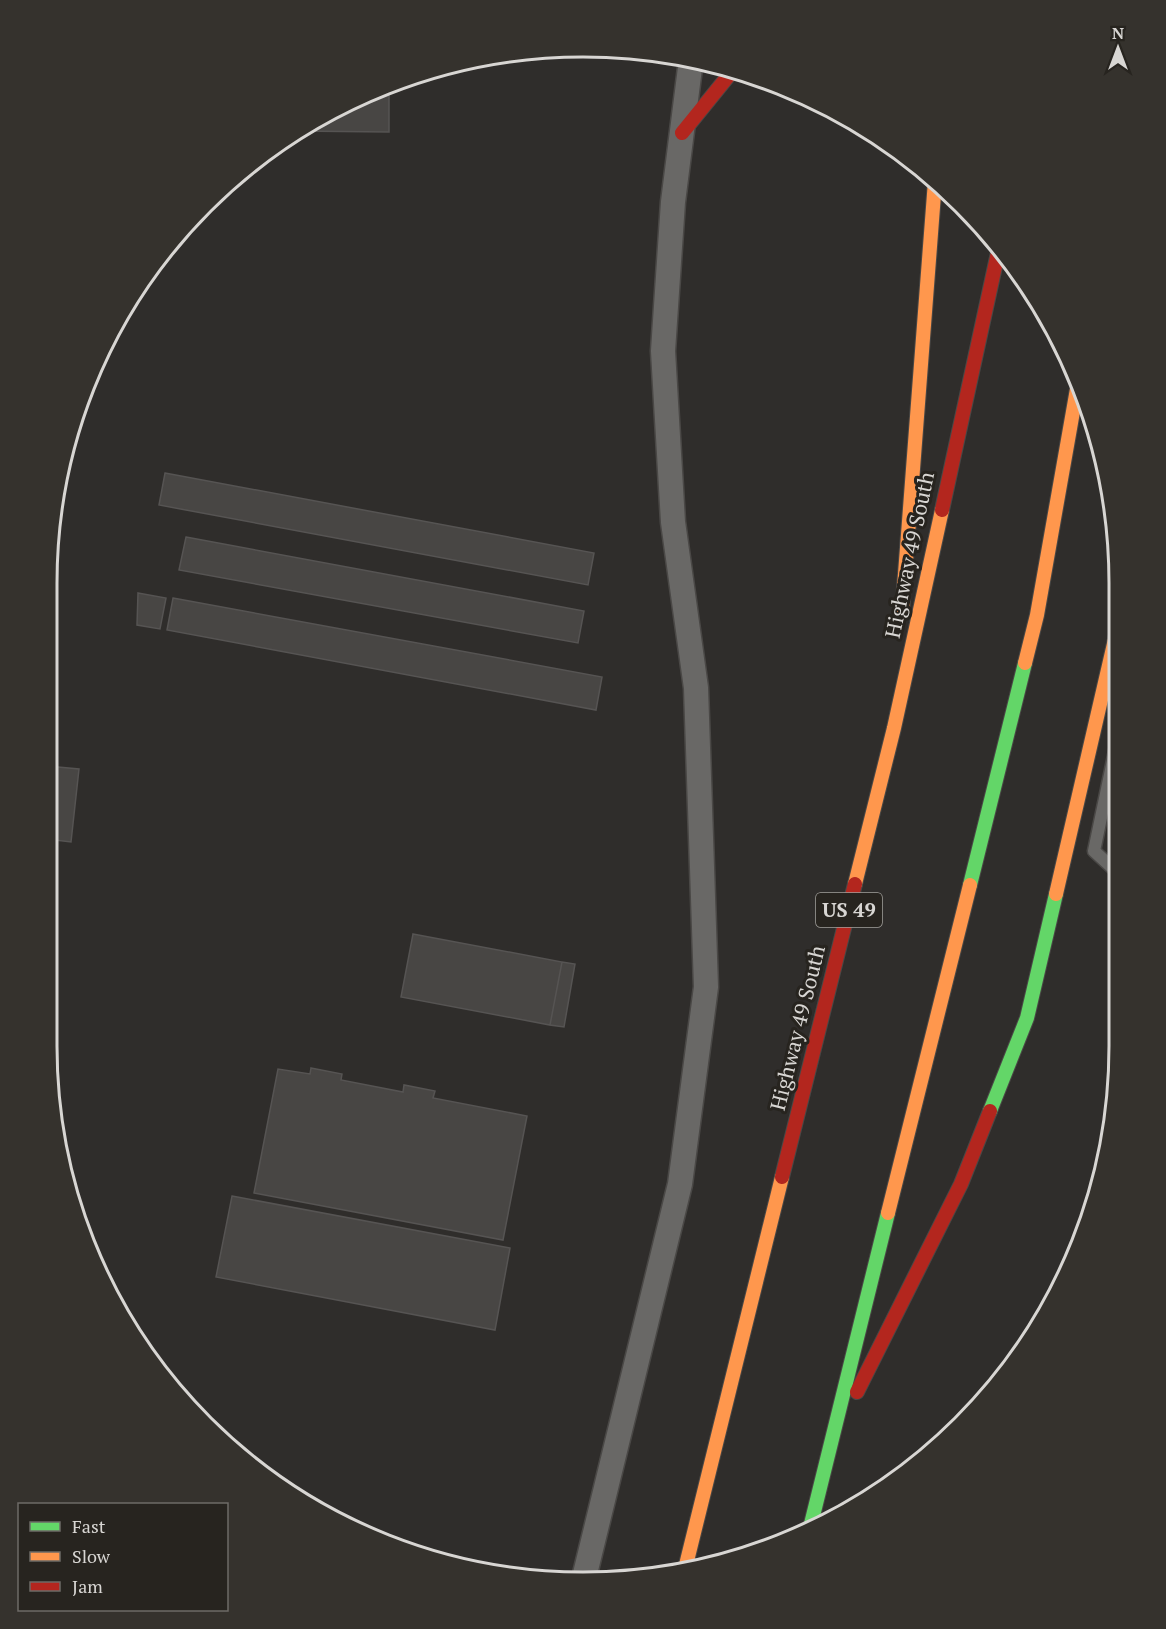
<svg xmlns="http://www.w3.org/2000/svg" width="1166" height="1629" font-family="'PT Serif',serif">
<rect width="100%" height="100%" fill="#2f2d2b"/>
<path fill="#484644" stroke="#565453" stroke-width="1.5" d="M389,85V132L296,131L315,118Z
M165,473L594,553L588,585L159,505Z
M186,537L584,611L578,643L179,570Z
M138,593L166,598L160,629L137,625Z
M173,598L602,677L596,710L167,630Z
M47,766L79,769L71,842L47,839Z
M413,934L562,962L550,1025L401,997Z
M562,962L575,964L564,1027L550,1025Z
M311,1068L342,1074L341,1080L403,1092L404,1085L435,1091L433,1098L527,1116L503,1240L254,1193L278,1069L310,1074Z
M232,1196L510,1248L495,1330L216,1277Z"/>
<g fill="none" stroke-linecap="round" stroke-linejoin="round">
<g stroke="#4a4846" stroke-width="15">
<path id="lane" d="M1116,746L1094,851L1117,872"/>
</g>
<g stroke="#4a4846" stroke-width="27">
<path id="street" d="M584,1578L680,1184L706,987L696,688L673,522L663,351L673,202L691,60"/>
</g>
<g stroke="#4a4846" stroke-width="16">
<path id="fast" d="M970,885L1025,663
M990,1111L1027,1018L1056,894
M810,1528L888,1213"/>
</g>
<g stroke="#4a4846" stroke-width="16">
<path id="slow" d="M902,613L935,181
M1025,663L1037,615L1077,389
M855,884L894,728L942,510
M1056,894L1116,635
M888,1213L970,885
M685,1569L782,1177"/>
</g>
<g stroke="#4a4846" stroke-width="16">
<path id="jam" d="M682,133L734,69
M942,510L999,248
M782,1177L855,884
M857,1392L961,1184L990,1111"/>
</g>
<use href="#lane" stroke="#696866" stroke-width="12"/>
<use href="#street" stroke="#696866" stroke-width="24"/>
<use href="#fast" stroke="#63d668" stroke-width="14"/>
<use href="#slow" stroke="#ff974d" stroke-width="14"/>
<use href="#jam" stroke="#b3261e" stroke-width="14"/>
</g>
<g text-anchor="middle" stroke-width="6" stroke-linejoin="round" paint-order="stroke">
<rect fill="#27241f" stroke="#a3a19d" stroke-width="1.5" x="816" y="893" width="66" height="34" rx="4.5"/>
<g font-size="20" font-weight="bold" fill="#d8d6d3">
<text x="849" y="917">US 49</text>
</g>
<g font-size="21" fill="#d8d6d3" stroke="#27241f">
<text transform="translate(910 555) rotate(-78)" y="7">Highway 49 South</text>
<text transform="translate(798 1028) rotate(-76)" y="7">Highway 49 South</text>
</g>
</g>
<path d="M0 0H1166V1629H0ZM583 57H583A526 526 0 0 1 1109 583V1046A526 526 0 0 1 583 1572H583A526 526 0 0 1 57 1046V583A526 526 0 0 1 583 57Z" fill="#35322d" fill-rule="evenodd"/>
<path fill="none" stroke="#d8d6d3" stroke-width="3" d="M583 57H583A526 526 0 0 1 1109 583V1046A526 526 0 0 1 583 1572H583A526 526 0 0 1 57 1046V583A526 526 0 0 1 583 57Z"/>
<rect x="18" y="1503" width="210" height="108" fill="#27241f" stroke="#6e6b67" stroke-width="1.5"/>
<rect x="30" y="1522" width="30" height="9" fill="#63d668" stroke="#6e6b67" stroke-width="1.5"/>
<text x="72" y="1533" font-size="18" fill="#d8d6d3">Fast</text>
<rect x="30" y="1552" width="30" height="9" fill="#ff974d" stroke="#6e6b67" stroke-width="1.5"/>
<text x="72" y="1563" font-size="18" fill="#d8d6d3">Slow</text>
<rect x="30" y="1582" width="30" height="9" fill="#b3261e" stroke="#6e6b67" stroke-width="1.5"/>
<text x="72" y="1593" font-size="18" fill="#d8d6d3">Jam</text>
<g transform="translate(1118 48)" stroke="#27241f" stroke-width="4.5" paint-order="stroke">
<path d="M0-4.5L10 22L0 15L-10 22Z" fill="#d8d6d3"/>
<text y="-9" font-size="16" font-weight="bold" text-anchor="middle" fill="#d8d6d3">N</text>
</g>
</svg>
